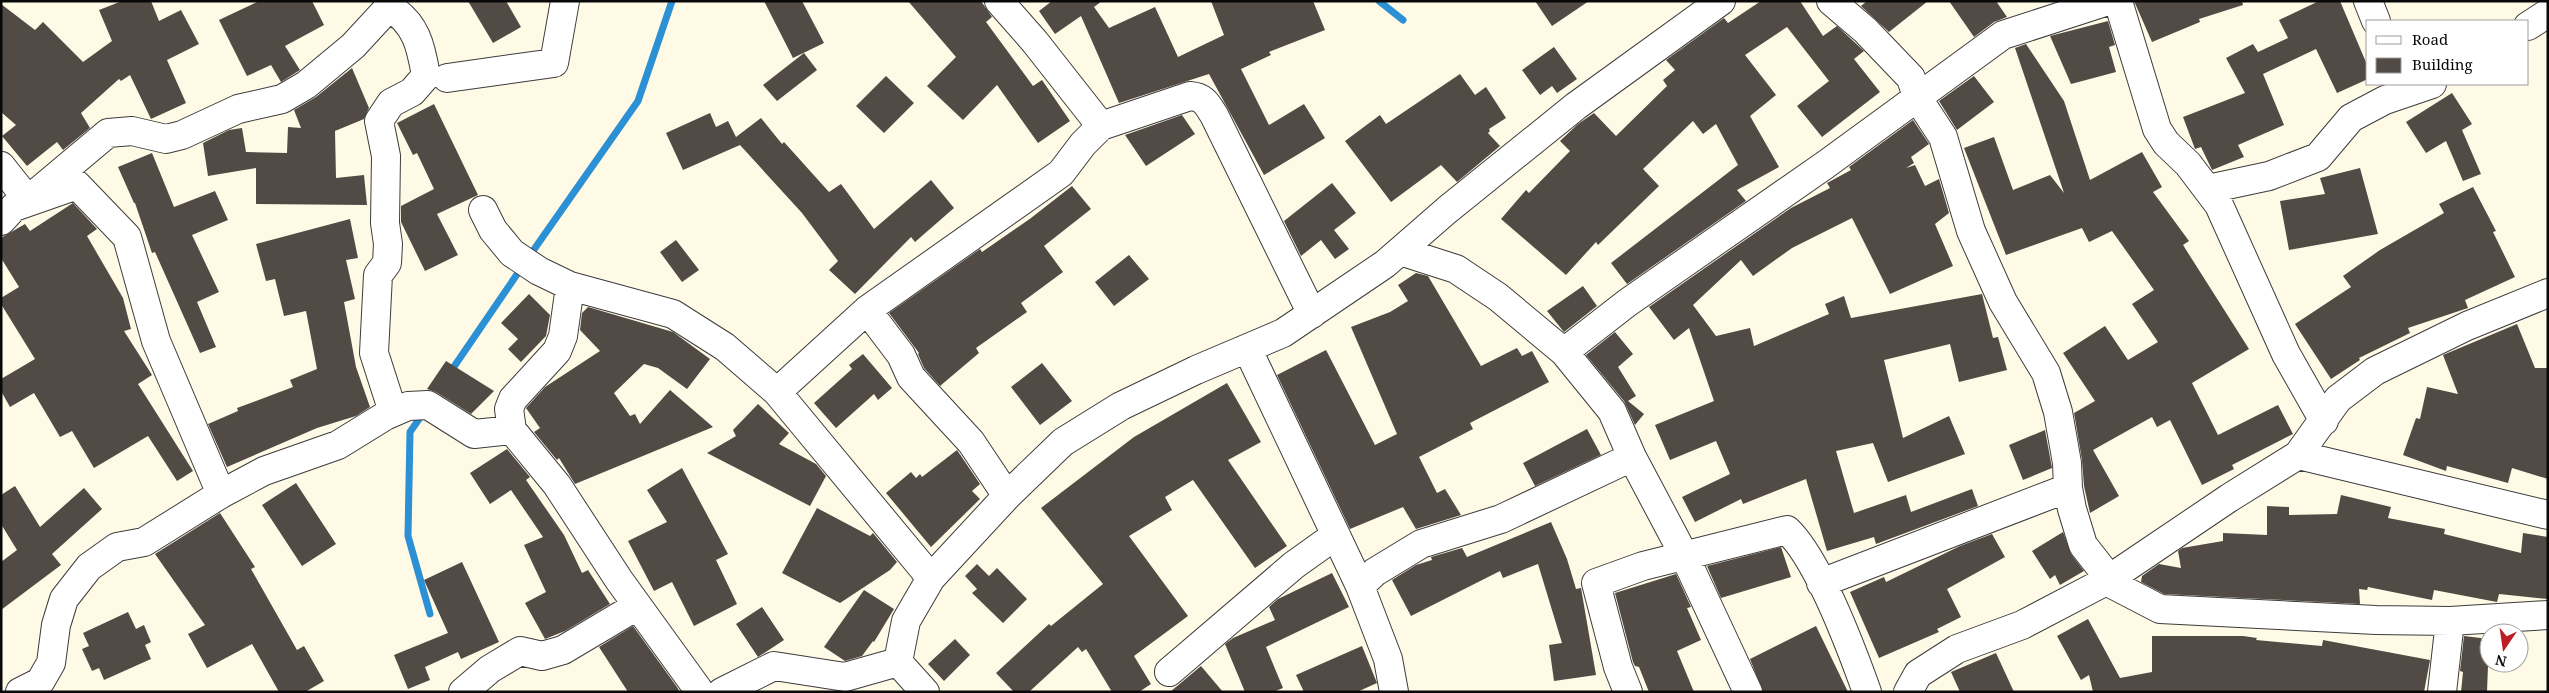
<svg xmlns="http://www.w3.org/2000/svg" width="2549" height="693" font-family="'Noto Serif',serif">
<rect width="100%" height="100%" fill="#fffae6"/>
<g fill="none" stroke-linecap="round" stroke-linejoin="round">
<path stroke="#2b90d4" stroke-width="7" d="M1379,1L1403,20
M528,258L638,101L672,1
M449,374L522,267
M424,412L410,432L408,536L430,614"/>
</g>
<path fill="#524a45" d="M122,1H151L159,21L181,10L199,44L167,60L186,103L151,119L130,75L121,81L119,79L81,113L90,128L63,150L57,142L27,166L2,136L16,125L1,112V4L35,30L43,22L83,62L112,41L99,10Z
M259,1H312L324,25L285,46L300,70L281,82L271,65L247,76L219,20Z
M468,1H506L521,27L493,43Z
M764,1H802L824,43L793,58Z
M908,1H981L992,17L986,22L1033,86L1042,80L1070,121L1038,143L997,85L963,120L927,86L956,57Z
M1052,1H1102L1094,7L1109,28L1155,7L1178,57L1224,35L1211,1H1313L1325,30L1269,52L1271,55L1241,69L1269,125L1304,104L1325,138L1264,175L1209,74L1119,103L1081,16L1055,34L1039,11Z
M1535,1H1589L1552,26Z
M1761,1H1800L1823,36L1837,26L1864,51L1854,59L1880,92L1822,137L1797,106L1829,81L1787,27L1745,55L1776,95L1750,116L1779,167L1737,190L1746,201L1627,284L1611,263L1738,165L1716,124L1703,134L1693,121L1643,169L1659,186L1598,245L1596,242L1566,275L1501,219L1526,190L1529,193L1570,151L1560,141L1578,124L1594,113L1616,136L1667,86L1663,80L1675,70L1666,60L1724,18L1728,23Z
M1867,1H1928L1889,32L1861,6Z
M1949,1H1996L2007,17L1994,22L1974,37Z
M2134,1H2242L2243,5L2199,19L2200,22L2152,42Z
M2319,1H2340L2368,67V79L2337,93L2316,49L2263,74L2284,125L2238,145L2244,157L2212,170L2201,147L2195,149L2183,117L2245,93L2226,58L2253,44L2258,52L2288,38L2279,20Z
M2108,21L2115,45L2109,47L2116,72L2071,84L2050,36Z
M2026,44L2064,101L2090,180L2142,152L2162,187L2153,192L2189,241L2183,245L2249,349L2192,383L2218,435L2278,405L2293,434L2232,465L2234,469L2202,485L2170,420L2157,427L2152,417L2093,450L2119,496L2090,513L2084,486L2082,460L2074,413L2095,401L2063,353L2105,326L2128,360L2158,342L2132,304L2154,290L2112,231L2089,242L2082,228L2006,255L1964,148L1994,137L2013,190L2050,175L2064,193L2015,48Z
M1554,47L1577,79L1557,93L1552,86L1540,95L1522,70Z
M804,53L817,70L777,101L763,85Z
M352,68L369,108L364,119L335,131L336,178L364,175L367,205L256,204V168L208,176L203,143L229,130L242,128L246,152L287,153L288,127L301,128L294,110L316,97Z
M1460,74L1475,95L1486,87L1506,118L1489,129L1490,131L1488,133L1500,146L1457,182L1441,165L1391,202L1345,141L1380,115L1386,124Z
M886,76L914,103L884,133L856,106Z
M1974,76L1994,102L1957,130L1939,101Z
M2452,93L2472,124L2462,130L2481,174L2463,181L2446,141L2426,153L2406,122Z
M434,104L478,195L437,214L458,255L425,271L401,222V206L434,189L417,153L413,155L397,123Z
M710,113L716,127L728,121L736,137L761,118L782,144L784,142L829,192L841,184L874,229L931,180L954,208L915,242L911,237L855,294L829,270L838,261L802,213L740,145L683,170L666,133Z
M1182,115L1195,134L1146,166L1125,135Z
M1913,120L1929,144L1911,157L1914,163L1906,168L1915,165L1925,186L1939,179L1949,213L1935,224L1953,266L1890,294L1852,218L1792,248L1753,276L1741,260L1693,305L1716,336L1750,328L1754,346L1829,314L1825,304L1844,296L1851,318L1982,294L1993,338L1998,337L2007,370L1959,382L1950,344L1884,360L1903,438L1949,416L1965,454L1888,482L1873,443L1836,451L1854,513L1906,495L1911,512L1972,489L1978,506L1876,544L1874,537L1827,551L1806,479L1743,504L1741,499L1695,522L1682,497L1730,474L1716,441L1670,460L1655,425L1714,401L1689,328L1674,340L1649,307L1791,208L1830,188L1827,183L1851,170L1849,167Z
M152,153L174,207L215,191L228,220L192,235L219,292L197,302L216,347L200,353L155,252L152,253L135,203H134L118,167Z
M2360,168L2378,234L2289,250L2280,201L2325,194L2320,178Z
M1332,183L1356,213L1334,230L1349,249L1335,259L1321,240L1301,256L1284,221Z
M1072,186L1091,209L1044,246L1063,272L1021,303L1027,312L976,348L979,353L940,386L924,368L918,354L919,353L889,313L980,249L982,252L1031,218Z
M2473,187L2496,231L2493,232L2515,277L2465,300L2468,308L2408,328L2410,333L2359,358L2360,360L2331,379L2295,324L2351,287L2343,276L2380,250L2444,213L2439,204Z
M73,203L97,229L87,236L123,298L131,329L124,331L152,375L138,384L193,471L177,481L148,436L94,468L72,431L60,437L34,393L10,407L1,391V379L35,359L1,304V298L19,287L1,258V238L25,224L30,231Z
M350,219L358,258L346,260L355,299L344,302L356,367L370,407L356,416L317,428L227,467L208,424L238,411L237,408L293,387L290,380L317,369L306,311L284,316L275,279L266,281L256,244Z
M676,240L699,270L682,282L660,252Z
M1129,255L1149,279L1114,306L1095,282Z
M1416,273L1428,276L1481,366L1517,348L1522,356L1532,351L1549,382L1470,423L1473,429L1419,457L1437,493L1445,489L1461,515L1416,529L1403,507L1350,529L1277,375L1326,350L1375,445L1397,434L1351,327L1390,312L1408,301L1398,285Z
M1583,286L1597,306L1564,332L1547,311Z
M529,294L550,315L546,336L521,362L508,349L518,339L501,323Z
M588,307L673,332L710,359L687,389L658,368L644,364L614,393L630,416L635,414L640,424L670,390L713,427L575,484L559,458L557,460L534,432L540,428L526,408L545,387L600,351L580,330L582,313Z
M2517,324L2535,368H2547L2548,479L2512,468L2508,483L2447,466L2446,471L2403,455L2416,418L2420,419L2427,387L2458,394L2443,355Z
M1615,332L1633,354L1618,367L1636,396L1628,401L1644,414L1635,425L1624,401L1586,355Z
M863,354L892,388L878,400L874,394L836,428L814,403L852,369L849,365Z
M446,361L494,391L471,414L436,392L427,389Z
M1042,363L1072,401L1040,425L1011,387Z
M1227,383L1261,442L1228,460L1287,546L1255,568L1193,480L1165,497L1172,510L1129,536L1188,616L1134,656L1151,684L1139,692H1112L1086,649L1082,652L1078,647L1029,692H1014L996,673L1049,624L1051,626L1103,584L1041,508L1134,437Z
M758,404L789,433L779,444L816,464L826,476L810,506L707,453L736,436L733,430Z
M1587,429L1601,455L1535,486L1523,463Z
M2045,430L2052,468L2023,480L2009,445Z
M507,449L530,477L526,480L564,535L582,573L588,570L610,604L565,631L545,639L525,603L546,592L524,545L543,537L511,490L490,504L470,473Z
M957,450L980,484L972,491L980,499L931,547L886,493L911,472L916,478L920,474L922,477Z
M682,468L728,554L716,560L737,604L694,626L672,582L654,591L628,541L667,522L647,490Z
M296,483L336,544L302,566L262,505Z
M15,486L40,527L84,488L102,509L52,554L61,565L1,610V562L17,550L1,524V495Z
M2341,495L2391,507L2388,518L2445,529L2444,534L2521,553L2523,533L2548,537V599L2499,594L2497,602L2434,590L2432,600L2368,587L2367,590L2359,589L2360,604L2164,594L2141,582L2142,576L2159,564L2181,568L2178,551L2182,548L2223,541V533L2267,535V506L2289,507V515L2337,514Z
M817,508L870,536L873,533L897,562L890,570L840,603L782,573Z
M220,513L255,567L251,569L297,650L304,646L324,681L305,692H279L252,644L207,668L188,634L205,625L155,554Z
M1551,522L1567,559L1576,589L1581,588L1596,675L1554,681L1549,645L1562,643L1538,564L1503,578L1500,571L1411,616L1392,580L1416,565L1432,560L1431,557L1462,548L1467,557Z
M2063,532L2071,554L2084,571L2060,585L2055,575L2050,579L2032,551Z
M1992,534L2005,557L1947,589L1961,617L1937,629L1939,632L1879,658L1850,592L1884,577L1886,582L1960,546Z
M1781,547L1791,577L1721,598L1707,566Z
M462,562L499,642L461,659L458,652L425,667L430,680L408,689L394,655L448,633L424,580Z
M977,564L989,576L997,568L1027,599L1003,623L972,593L977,589L965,576Z
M1332,573L1349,607L1266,647L1283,688L1273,692H1245L1225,644L1233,638L1275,620L1269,607L1278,599Z
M1676,574L1691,607L1687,608L1701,640L1677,651L1694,692H1649L1639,667L1635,666L1633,662L1615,593Z
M864,590L894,609L874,642L873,641L862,656L845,661L824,647Z
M762,607L784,640L758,657L736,624Z
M128,612L136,629L144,625L151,642L145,645L151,659L104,680L99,668L92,671L82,649L89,646L83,633Z
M2088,619L2120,678L2152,672V636H2243L2257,638L2256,640L2322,646L2323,640L2430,660L2424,692H2093L2089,675L2081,680L2057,636Z
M633,626L677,687L680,692H628L599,647Z
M1816,626L1848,692H1763L1750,659Z
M2464,636L2489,639L2487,692H2461L2463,672L2460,671Z
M955,639L970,655L944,681L928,664Z
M1362,646L1377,683L1357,692H1304L1296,675Z
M1996,653L2014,692H1960L1951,672Z
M1201,666L1223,692H1170Z"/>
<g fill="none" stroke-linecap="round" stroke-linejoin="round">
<g stroke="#3c3c3c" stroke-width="30">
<path id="minor" d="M999,1L1035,42L1101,126
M1831,1L1865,30L1911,78L1917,97L1943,137L1971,231L2003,302L2046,373L2058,412L2067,463L2068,488L2072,509L2083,545L2101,568L2106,581L2160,609L2376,620L2450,621L2548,615
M2118,1L2157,129L2166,143L2188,164L2219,205L2286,354L2324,421
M2368,1L2376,21
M389,7C416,23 421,46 426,76L412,92L391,103L379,121L386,156L385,223L388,244L387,263L378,275L374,353L393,412
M2528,26L2548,13
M447,78L554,63L565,1
M1,166L28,200L108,133L132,131L166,139L182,135L238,109L282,99L306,85L353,46L389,7L390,1
M2208,189L2269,176L2318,157L2351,118L2385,100L2432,84
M483,210L493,230L512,253L539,271L570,286L673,314L725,347L777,392L931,578
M1,221L14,207L77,185L127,237L156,341L221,494
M1400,251L1456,269L1498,297L1564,352L1612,411L1632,457L1685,557L1748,692
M570,286L563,336L557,351L513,399L509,409L512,430L557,485L619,580L700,692
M867,310L901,355L911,377L971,442L1007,496
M1248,350L1360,586L1388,659L1394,692
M1564,352L1627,303L1825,165L2003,35L2108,1
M777,392L867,310L1061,173L1083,144L1101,126L1190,96C1204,97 1207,104 1214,115L1312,314
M2298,455L2548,515
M1821,583L2068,488
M1360,586L1375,572L1421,544L1501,519L1632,457
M898,662L906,621L931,578L1007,496L1063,442L1121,406L1196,370L1283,333L1385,264L1447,210L1576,106L1721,1
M898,662L925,692
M1169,672L1294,565L1336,535
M20,692L40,682L51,663L56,625L64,599L89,567L117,547L144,542L221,494L264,471L338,445L385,416L408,406L428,405L474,434L512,430
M463,692L490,669L520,651L542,656L563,650L637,606
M722,692L774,666L845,677L898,662
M1628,692L1618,667L1596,583L1643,566L1787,530C1818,559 1852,650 1867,692
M1908,692L1918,674L1957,649L2022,625L2106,581L2229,498L2298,455L2338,399L2375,371L2467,326L2548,293
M2442,692L2450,621"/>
</g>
<use href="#minor" stroke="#fff" stroke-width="28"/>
</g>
<rect width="2549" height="693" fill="none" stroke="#090909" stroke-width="5"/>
<rect x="2366" y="20" width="162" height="65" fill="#ffffff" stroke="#9d9d9d"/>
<rect x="2376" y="36" width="25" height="8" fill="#ffffff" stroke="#9d9d9d"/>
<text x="2412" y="45" font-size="15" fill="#090909">Road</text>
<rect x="2376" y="58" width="25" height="15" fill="#524a45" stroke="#9d9d9d"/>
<text x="2412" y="70" font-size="15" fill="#090909">Building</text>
<g transform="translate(2504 648) rotate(193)"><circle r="24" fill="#ffffff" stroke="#9d9d9d"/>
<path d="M0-4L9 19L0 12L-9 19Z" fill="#bf1c23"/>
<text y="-8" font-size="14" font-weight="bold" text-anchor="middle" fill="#090909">N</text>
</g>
</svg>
